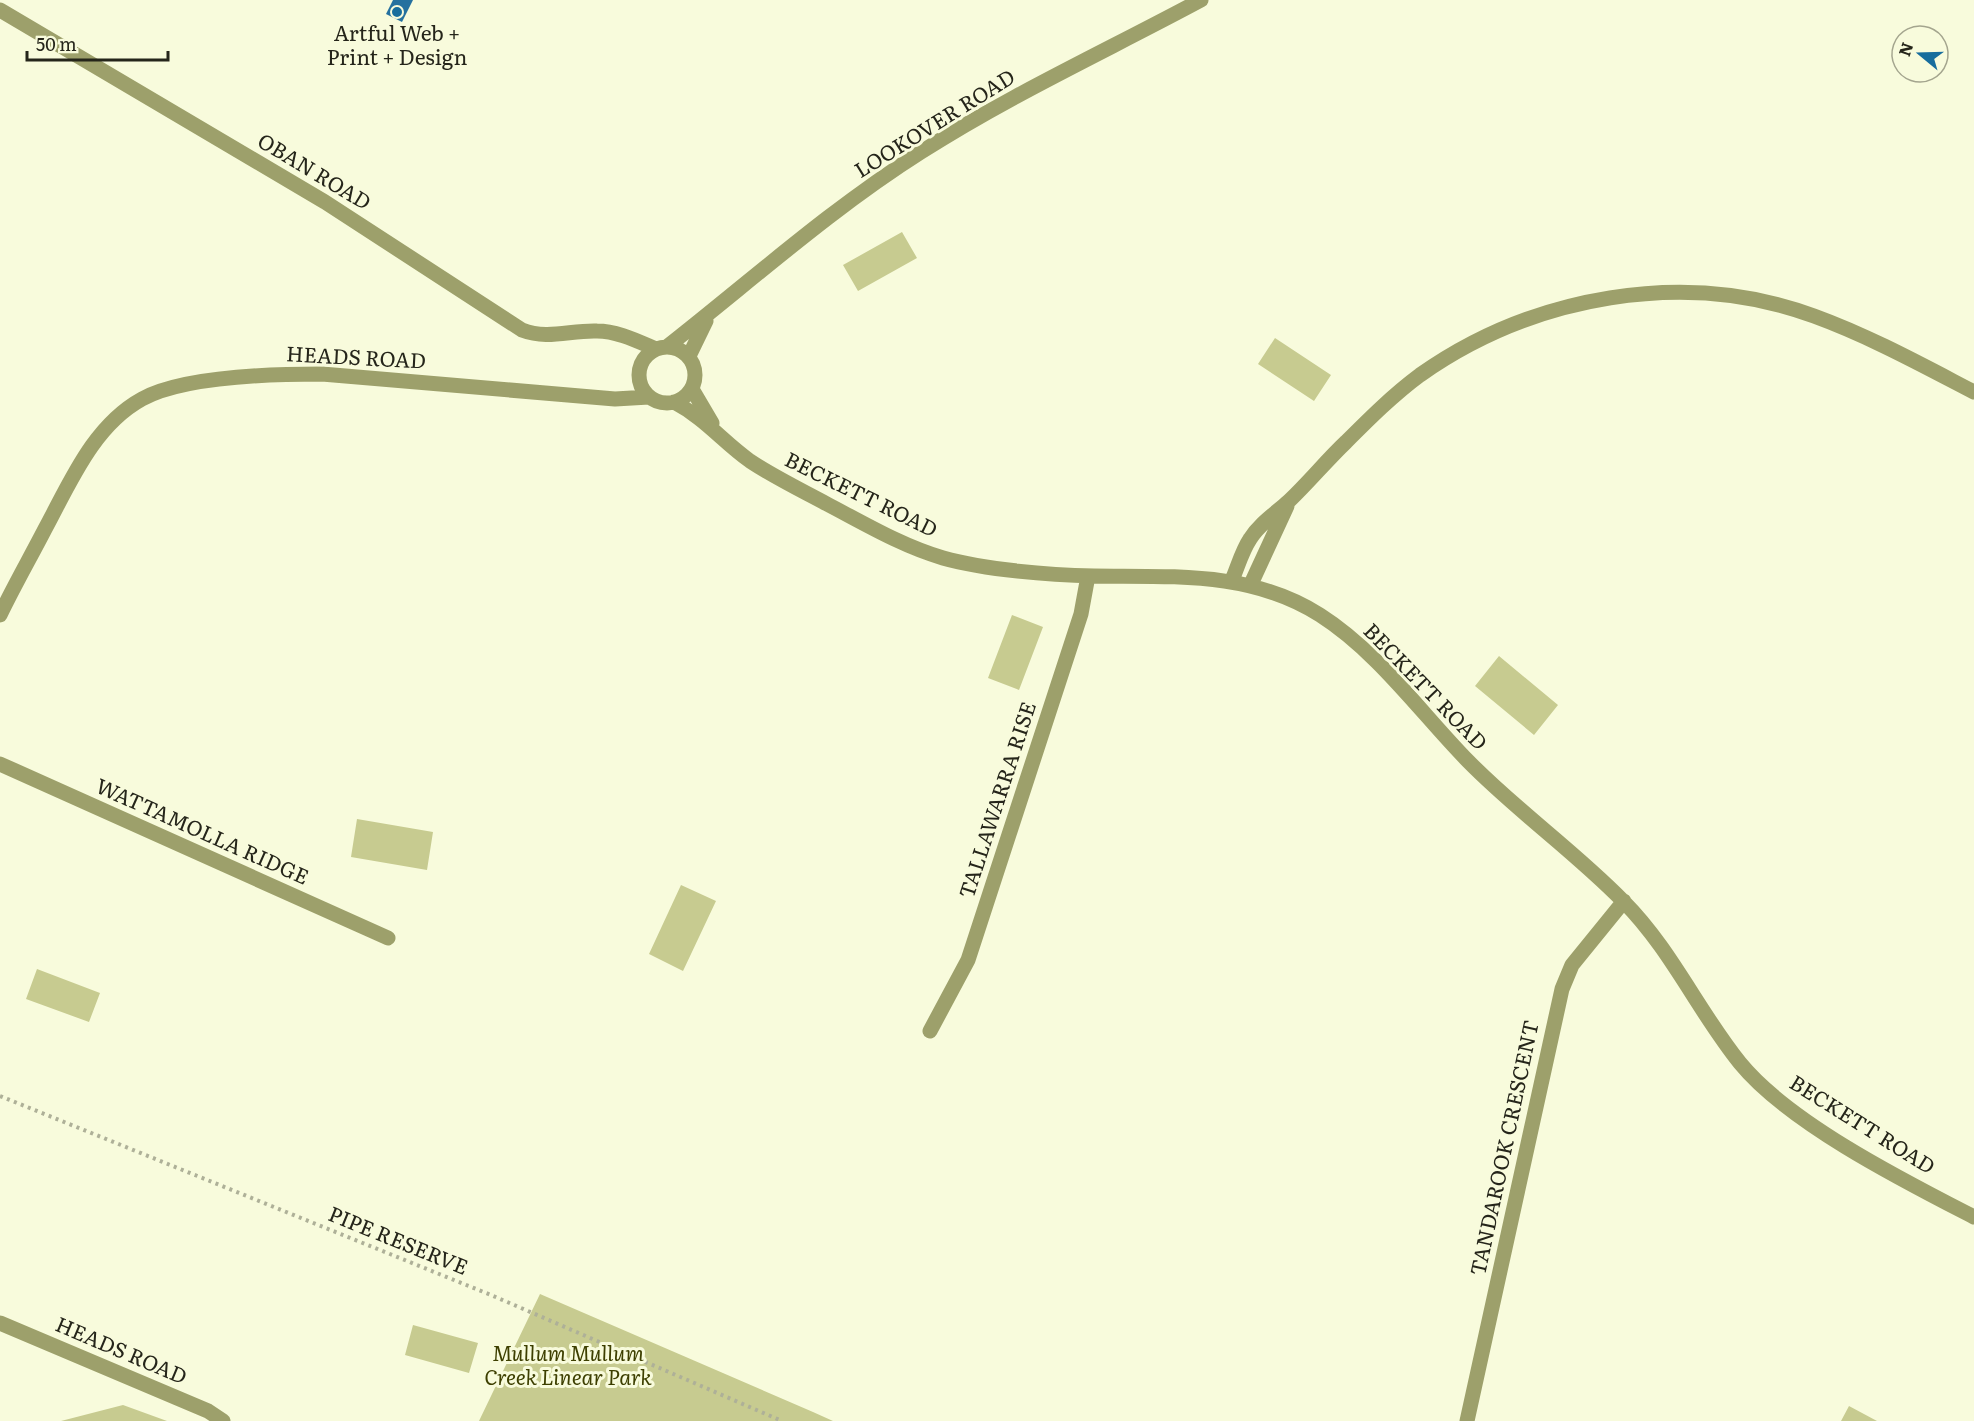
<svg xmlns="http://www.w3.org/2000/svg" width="1974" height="1421" font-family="Literata,serif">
<rect width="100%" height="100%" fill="#f8fbdc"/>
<path fill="#c7cb90" d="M902,232L917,258L858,291L843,265Z
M1275,338L1331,375L1314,401L1258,364Z
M1012,615L1043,627L1019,690L988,678Z
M1499,656L1558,705L1534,735L1475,686Z
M357,819L433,832L427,870L351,857Z
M681,885L716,901L683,971L649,954Z
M37,969L100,993L89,1022L26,999Z
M540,1294L813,1412L833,1421H479Z
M413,1325L478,1343L469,1373L405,1355Z
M123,1405L167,1421H61Z
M1849,1406L1877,1421H1841Z"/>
<path fill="#25719f" d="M393,0H413L402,22L386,14Z"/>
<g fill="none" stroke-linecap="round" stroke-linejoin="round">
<path stroke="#aeb098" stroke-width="4" stroke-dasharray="3 4.5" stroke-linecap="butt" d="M0,1096L491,1295L782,1421"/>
<path stroke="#9da06b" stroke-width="15" d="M0,10L325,202L522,330C548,340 570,330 597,331C617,331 637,341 656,349
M668,346C752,280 831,209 921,152C1010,95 1108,50 1201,0
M639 375a28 28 0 1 1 56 0a28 28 0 1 1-56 0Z
M689,356L706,321
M692,389L712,423
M674,402C706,419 722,441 750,461C774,477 801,490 827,504C865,524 902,546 943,558C986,570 1049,575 1094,576C1173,577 1251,571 1320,615C1378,652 1421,713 1468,761C1517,811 1574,851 1623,901C1671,949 1698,1011 1740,1063C1789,1123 1904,1181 1974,1217
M1232,580C1238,566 1242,551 1250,539C1260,523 1276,513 1289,501C1309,482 1326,461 1346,442C1369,419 1393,395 1420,375C1532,296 1684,268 1814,316C1869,336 1922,365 1974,392
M1251,584L1287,506
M0,615C14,586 30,558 45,529C70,483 93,426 142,399C184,376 274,374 322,374L615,399L649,397
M0,764L388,938
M930,1031L968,960L1081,614L1088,576
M0,1323L208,1411L223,1421
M1467,1421L1562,989L1572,965L1624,901"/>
</g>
<circle fill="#176d9d" stroke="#f8fbdc" stroke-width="2" cx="397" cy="12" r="6"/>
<g text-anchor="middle" stroke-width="6" stroke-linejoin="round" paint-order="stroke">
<g font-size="21" fill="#25251a" stroke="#f8fbdc">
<text x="397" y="41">Artful Web +<tspan x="397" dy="24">Print + Design</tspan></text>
</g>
<g font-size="21" fill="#25251a" stroke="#f8fbdc">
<text transform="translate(935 124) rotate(-32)" y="7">LOOKOVER ROAD</text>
<text transform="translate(314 172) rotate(31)" y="7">OBAN ROAD</text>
<text transform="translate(356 358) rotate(3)" y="7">HEADS ROAD</text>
<text transform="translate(861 495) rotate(26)" y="7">BECKETT ROAD</text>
<text transform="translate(1425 687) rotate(46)" y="7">BECKETT ROAD</text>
<text transform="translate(998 800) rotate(-72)" y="7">TALLAWARRA RISE</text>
<text transform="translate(202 832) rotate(24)" y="7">WATTAMOLLA RIDGE</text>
<text transform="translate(1862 1125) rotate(32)" y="7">BECKETT ROAD</text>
<text transform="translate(1505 1148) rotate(-78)" y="7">TANDAROOK CRESCENT</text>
<text transform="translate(398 1241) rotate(22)" y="7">PIPE RESERVE</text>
<text transform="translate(121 1351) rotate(23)" y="7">HEADS ROAD</text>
</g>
<g font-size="21" font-style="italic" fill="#3d3f00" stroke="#f8fbdc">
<text x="568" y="1361">Mullum Mullum<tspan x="568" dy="24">Creek Linear Park</tspan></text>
</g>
</g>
<g transform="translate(1920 54) rotate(289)"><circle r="28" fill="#f8fbdc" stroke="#a4a58e" stroke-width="1.5"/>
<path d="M0-4.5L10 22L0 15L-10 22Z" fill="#176d9d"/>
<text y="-9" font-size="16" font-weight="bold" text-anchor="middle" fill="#25251a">N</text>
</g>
<path d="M27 51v9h141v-9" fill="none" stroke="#25251a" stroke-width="3"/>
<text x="36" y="51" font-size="18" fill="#25251a" stroke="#f8fbdc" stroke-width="4.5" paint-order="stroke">50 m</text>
</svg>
